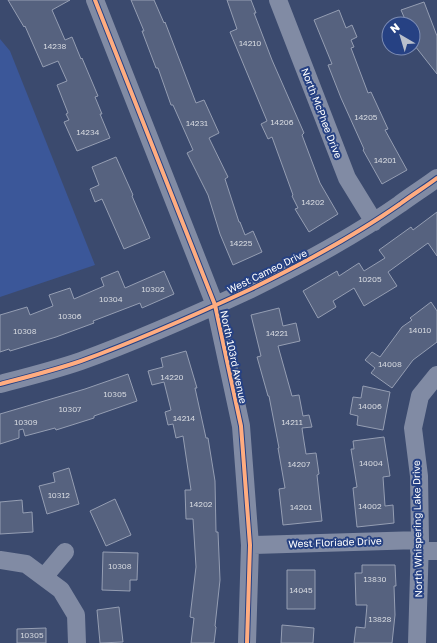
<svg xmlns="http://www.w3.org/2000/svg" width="437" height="643" font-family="'Golos Text',sans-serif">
<rect width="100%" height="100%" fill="#3b4a6e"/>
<path fill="#3b5799" d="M0,39L10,51L95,265L0,297Z"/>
<path fill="#56627f" stroke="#959eb3" d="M8,0H70L52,10L65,40L72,37L81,59L82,58L98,96L95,97L102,114H100L110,138L77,151L64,122L69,120L66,114L68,113L57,85L67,81L58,61L43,67L25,26L24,27Z
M131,0H154L164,23L165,22L196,103L204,100L219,133L209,138L228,177L225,179L239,222H240L245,235L253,231L262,252L233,265L220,234L208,195L187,153L193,150L173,105H171L158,68H156L142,31H144Z
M227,0H251L256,13H254L272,60L304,133L302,135L320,183L338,214L309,232L295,209L298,208L292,196L293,195L272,137L268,139L261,124L267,121L230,32L237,29Z
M424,2L437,36V74L415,46L413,40V24H407L401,10Z
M339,10L346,28L352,25L357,37L351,40L354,47L351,48L368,93L371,92L388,129L385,130L407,170L382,184L363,150L364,149L341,98L328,65L332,64L314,20Z
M116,157L133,195L132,196L150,238L124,249L102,199L95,202L90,189L99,185L92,167Z
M437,212V256L428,243L388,272L397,286L364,306L354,288L333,301L336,307L318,318L303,291L337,271L339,276L359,263L364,271L385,258L379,250L411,227L413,230Z
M118,271L125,288L164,271L174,294L142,308L140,303L93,321L94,323L56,337L10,351L9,349L0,352V315L27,307L30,315L53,306L49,295L70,288L74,299L104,286L101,278Z
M431,302L437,311V342L413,360L392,388L371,373L375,368L365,360L372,352L380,357L402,327L412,320L410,318Z
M279,308L283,326L296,323L300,341L278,346L292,396L299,395L303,416L309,415L312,427L302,428L303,435L306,454L316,453L319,474L317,475L322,521L283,525L279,489L285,488L278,448H279L269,396H268L257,357L261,356L251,315Z
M186,351L197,388H195L206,438H208L215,481L216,532H218L220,580L215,626L216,627L214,643H191L194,618L190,617L196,567L193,519H186L185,490H191L183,436L176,438L173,424L168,425L165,412L171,410L164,382L152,385L148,371L163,367L161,358Z
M128,374L137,401L94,416V418L56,430L55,428L25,436L23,429L19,430V438L0,444V414L85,389Z
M363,386L390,392L383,430L357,425L358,416L350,414L353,397L361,398Z
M384,437L390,476L383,477L385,506L393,505L394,523L357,527L353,488L357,487L351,449H354L353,441Z
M69,468L79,504L47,514L39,486L55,482L53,473Z
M115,499L131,535L106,546L90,511Z
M22,500L23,513L32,512L33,532L0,534V502Z
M103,552L138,553L137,580H130V591L102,590Z
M362,565H395L396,586H394L395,615L392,643H354L356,627L365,628L367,605H356L355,573H362Z
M287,570H315V609H287Z
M119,607L123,642L100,643L97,610Z
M282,625L314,628L313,643H281Z
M46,628V643H17V629Z"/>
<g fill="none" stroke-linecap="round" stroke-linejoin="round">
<path stroke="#818ba4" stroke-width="18" d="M95,0L215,305L241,426L250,545L247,643
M278,0L347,178L374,222
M0,384C27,377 55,370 81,361C139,340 195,315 251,289C302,264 353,237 400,204C412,195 425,187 437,178
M250,545L420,540
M419,551H437
M0,560L26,564L61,590L76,615L77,643
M44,577L65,552
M417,643L420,540L419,476L413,428L420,396L437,375"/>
<g stroke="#264183" stroke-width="6">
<path id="cycleway" d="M95,0L215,305L241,426L250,545L247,643
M0,384C27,377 55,370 81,361C139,340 195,315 251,289C302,264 353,237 400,204C412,195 425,187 437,178"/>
</g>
<use href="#cycleway" stroke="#ffac80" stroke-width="4"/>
</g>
<g text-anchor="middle" stroke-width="4" stroke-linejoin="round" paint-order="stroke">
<g font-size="8" fill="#d5d8df">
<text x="250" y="46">14210</text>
<text x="55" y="49">14238</text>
<text x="366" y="120">14205</text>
<text x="282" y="125">14206</text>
<text x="197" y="126">14231</text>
<text x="88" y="135">14234</text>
<text x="385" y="163">14201</text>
<text x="313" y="205">14202</text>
<text x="241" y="246">14225</text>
<text x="370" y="282">10205</text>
<text x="153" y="292">10302</text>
<text x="111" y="302">10304</text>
<text x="70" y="319">10306</text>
<text x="420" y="333">14010</text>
<text x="25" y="334">10308</text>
<text x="277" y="336">14221</text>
<text x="390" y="367">14008</text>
<text x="172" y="380">14220</text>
<text x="115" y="397">10305</text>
<text x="370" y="409">14006</text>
<text x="70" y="412">10307</text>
<text x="184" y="421">14214</text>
<text x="26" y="425">10309</text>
<text x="292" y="425">14211</text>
<text x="371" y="466">14004</text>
<text x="299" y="467">14207</text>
<text x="59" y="498">10312</text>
<text x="201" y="507">14202</text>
<text x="370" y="509">14002</text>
<text x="301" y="510">14201</text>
<text x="120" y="569">10308</text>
<text x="375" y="582">13830</text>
<text x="301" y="593">14045</text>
<text x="380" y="622">13828</text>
<text x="32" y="638">10305</text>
</g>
<g font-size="10" fill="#fff" stroke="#264183">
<text transform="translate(322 113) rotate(69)" y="4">North McPhee Drive</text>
<text transform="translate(267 271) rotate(-26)" y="4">West Cameo Drive</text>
<text transform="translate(234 357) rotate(78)" y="4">North 103rd Avenue</text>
<text transform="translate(417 529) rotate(-91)" y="4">North Whispering Lake Drive</text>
<text transform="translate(335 542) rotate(-2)" y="4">West Floriade Drive</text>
</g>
</g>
<g transform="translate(401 36) rotate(322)"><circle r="19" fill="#264183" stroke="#7d8db5"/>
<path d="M0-3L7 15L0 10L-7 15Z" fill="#bac0cc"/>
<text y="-6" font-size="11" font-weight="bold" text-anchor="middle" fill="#ffffff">N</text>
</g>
</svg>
